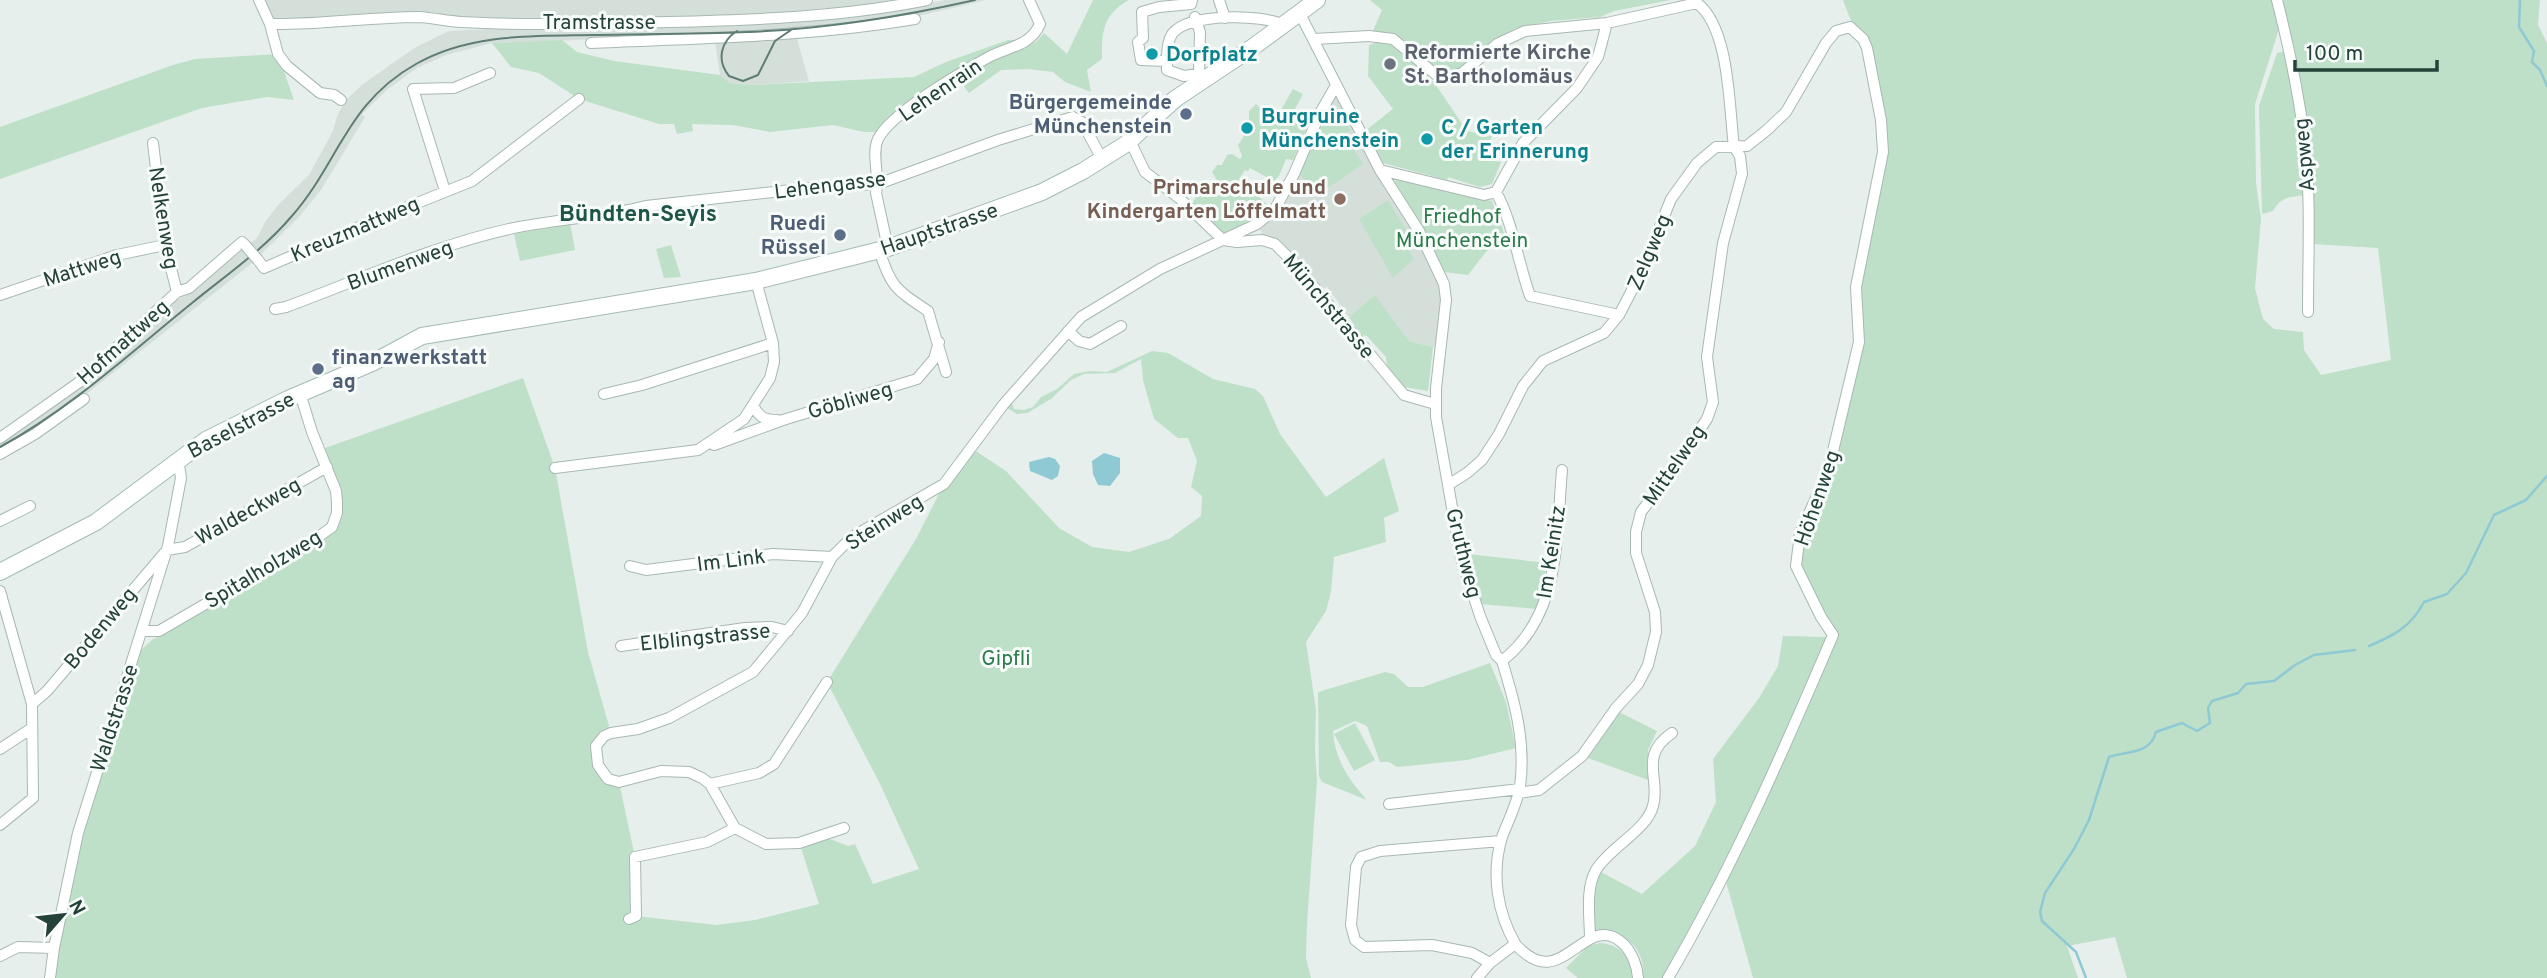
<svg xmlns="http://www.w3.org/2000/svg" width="2547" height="978" font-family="Overpass,sans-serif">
<rect width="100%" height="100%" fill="#e6efeb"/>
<path fill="#d4dfda" d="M259,0H927L879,9L606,23L420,17L270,24Z
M945,0H986L918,16L795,32L809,81L752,85L730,83L720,75L714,35L492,43L446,55L417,68L388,89L362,114L365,117L321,190L299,217L251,264L71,406L0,451V441L173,302L189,294L257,238L265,222L279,204L309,175L332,133L338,114L346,100L363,84L416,47L449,31L904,8Z
M1335,87L1404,207L1441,285L1437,348L1409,341L1375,296L1349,317L1327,287L1322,289L1285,245L1272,237L1263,236L1257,224L1275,209Z"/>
<path fill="#bfe0c8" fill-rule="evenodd" d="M1093,0H1129C1102,15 1102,32 1102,59L1087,70L1091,92L1065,82L1053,72L1028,69L1001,70L969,93L959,80L979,67L1036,42L1044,33L1067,54Z
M1370,0H1671L1614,11L1600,17L1551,21L1516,28L1502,36L1459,69L1450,71H1436L1419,57L1372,33L1382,10Z
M1843,0H2540L2538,25L2547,43V978H2127L2115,937L2067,946L2078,978H1753L1725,878L1835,639L1796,566L1798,547L1828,472L1859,342L1856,287L1883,152L1867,48L1850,27L1851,21ZM2280,26L2309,150L2312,244L2378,248L2391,360L2321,375L2304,350L2303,332L2274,329L2263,319L2255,288L2261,219L2256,183L2255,104Z
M562,40L577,52L614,61L720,75L730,83L752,85L914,77L946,62L1008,40H1015L882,132H864L833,125L770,132L733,125L692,124L693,131L677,134L674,124H659L579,99L539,73L511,67L492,43Z
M1385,40C1421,55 1446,101 1467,131L1492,136L1485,159L1501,162L1492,184L1480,187L1448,177L1447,180L1383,163L1365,131L1393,109L1368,76L1369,45Z
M2287,51L2301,134L2305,195C2289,197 2281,197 2273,211L2262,214L2259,106L2277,53Z
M278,54L294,100L267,97L202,108L0,179V127L173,65L195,59Z
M1293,89L1303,94L1295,109L1310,120L1293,160L1286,159L1279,176L1274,181L1250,168L1248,171L1245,170L1239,179L1269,206L1262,215L1245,223V226L1224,233L1191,205L1206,182H1218L1212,172L1217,165H1222L1227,155L1232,154L1240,159L1242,156L1238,145L1251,125L1249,123V111L1256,104L1261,109L1265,104L1273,114L1278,115Z
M1331,113L1340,126L1346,122L1351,130L1345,135L1363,164L1319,194L1299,174L1316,133Z
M1396,178L1492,201L1505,235L1485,253L1468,275L1444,272L1423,228L1395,182Z
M1388,200L1415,245L1409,250L1414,259L1393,278L1359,219Z
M570,223L575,250L520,261L514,234Z
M671,245L681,277L664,278L656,249Z
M1375,295L1409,341L1433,347L1428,391L1404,387L1387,367L1386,357L1367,336L1361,335L1349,317Z
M1152,351L1168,353L1213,379L1255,389L1263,396L1280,434L1326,497L1384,458L1399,511L1384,518L1386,542L1334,557L1331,592L1326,611L1306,642L1316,710L1315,750L1317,781L1307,924L1306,958L1311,978H50L78,833L139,652L152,640L329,533L339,490L325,448L523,378L555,468L588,652L611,733L604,736L598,765L619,782L635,857L636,916L716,925L755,920L819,904L801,848L827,838L848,846L855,844L873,884L919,869L880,784L827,682L916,539L944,484L971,448L1006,471L1059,528L1092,547L1129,552L1169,539L1201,516L1202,496L1191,487L1197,461L1188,438H1178L1154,419L1143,380L1141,359L1115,373L1084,374L1071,380L1051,399L1027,413L1017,414L1003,405L1010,398L1014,409L1024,410L1033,407L1041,397L1057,389L1074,374L1090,371L1107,372Z
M1468,554L1547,563L1543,590L1537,609L1480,604Z
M1783,636L1827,637L1786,736L1727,862L1663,978H1644C1644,946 1627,933 1596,931L1594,928V888L1599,871L1642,894L1695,846L1716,802L1713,759L1759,698L1778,666Z
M1490,663L1506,702L1516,748L1467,760L1397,767L1389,762H1380L1367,726L1355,721L1333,731C1335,760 1349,780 1367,800L1322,782L1319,776L1318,692L1385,672L1394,674L1408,687H1423Z
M1619,712L1657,731L1648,750V780L1588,758Z
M1355,723L1375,760L1354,771L1334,734Z
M1600,943C1620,944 1632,958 1632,978H1578L1566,968L1588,946Z"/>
<path fill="#8ec9d4" d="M1104,453L1120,458V473L1110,486L1098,485L1093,474L1092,461Z
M1049,457L1055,459L1060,466L1058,476L1052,480L1030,471L1029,462Z"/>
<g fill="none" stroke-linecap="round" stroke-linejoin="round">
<path stroke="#8ec9d4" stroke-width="2.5" d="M2520,0L2519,27L2534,51L2532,62L2540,70L2547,86
M2369,646C2393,636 2411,627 2424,602L2447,594L2466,573L2494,515L2526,500L2547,476
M2086,978L2076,952L2042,921L2040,912L2045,893L2074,849L2089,820L2109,757C2126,751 2150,755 2156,732L2182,723L2197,731L2210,723L2208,708L2212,701L2238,693L2246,684L2274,681L2295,665L2314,655L2355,650"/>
<g stroke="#a8b8b2" stroke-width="12">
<path id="street" d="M259,0L270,24L278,54L287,66L320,93L334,95L341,100
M1219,0L1225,18
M2277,0C2289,47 2299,95 2305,144C2311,199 2308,256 2308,312
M1300,14L1380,170L1419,231L1444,284L1446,300L1436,388V417L1461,558L1480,616L1496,655L1502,661C1515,703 1526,742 1520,787C1517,804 1508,821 1502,837C1491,873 1497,913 1516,945C1547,978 1562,955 1590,939C1617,924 1637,955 1638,978
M1195,17L1200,32L1199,74L1202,80
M270,24C320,25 369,17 419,17C433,18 447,21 461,22C530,26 600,23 668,22C754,20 842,17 927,0
M1314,39L1369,36L1393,39L1435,74L1448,77L1462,73L1497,44L1525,31L1607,23L1697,3C1730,28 1729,108 1734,147L1740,156L1742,174L1723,243L1707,357L1713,402L1707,419L1660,487L1641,512L1636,532V553L1655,612L1656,632L1648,665L1638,684L1616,708L1582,756L1539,790L1518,793
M591,43C701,38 806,37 915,19
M1167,61L1141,60L1138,42L1143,38L1142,12L1159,7L1191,4L1192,0
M1199,74L1184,76L1167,70C1167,60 1166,41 1173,33C1189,13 1263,14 1283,25
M153,143L165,245L177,292
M1126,144L1133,147L1145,172L1179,198L1223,240L1237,242L1262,240L1275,244L1294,263L1404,395L1435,404
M1380,170L1484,195L1496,192L1523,143L1577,88L1598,57L1607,23
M445,191L413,89L454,88L490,73
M1496,192C1513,223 1518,262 1530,296L1619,315
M888,248L876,193C880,176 871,154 878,139C891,113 960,73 987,58C1006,47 1030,47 1040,24L1029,0
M879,250C891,287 895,289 928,311L946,372
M258,260L264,268L375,220L472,181L579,99
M0,295L117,255L165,245
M275,309L286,307C359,280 433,246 509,229C554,219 601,218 646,206L827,186L878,184L998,140L1073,117L1082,122L1102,159
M1068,331L1079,341L1090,344L1121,326
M604,394L642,385L773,343
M753,405C759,417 764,420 777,420
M0,438L78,383L177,292L189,288L242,242L245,245
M714,445L783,420L917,379L934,359L939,342
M0,454L35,434L84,399
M555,468L698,450L744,419L770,378L774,362L773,343L756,281
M1448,485L1467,473L1482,460L1499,434L1523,386L1543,361L1604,333L1619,315L1642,271L1671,199L1697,163L1716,147L1747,146L1767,130L1786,112L1826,43L1836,31L1850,27L1863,39L1867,48L1881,120L1883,152L1856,287L1859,342L1828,472L1800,533L1796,566L1821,617L1833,635C1783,752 1732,869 1668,978
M0,521L30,506
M630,566L646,570L773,554L832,557
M0,591L32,704L33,798L0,825
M142,631H159L310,543L332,527L337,513V502L336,491L312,432L300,393
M621,646L745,628L772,627L788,631
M1502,661C1561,615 1556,539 1562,470
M32,704L47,691L167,550L185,547L327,467
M0,749L32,728
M710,784L759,773L774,764L827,682
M1389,804L1520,789
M844,828L799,843L766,844L735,828L710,784L702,778L689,772L661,771L619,782L608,779L598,765L596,746L604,736L611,733L638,729L669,718L753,672L802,613L832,557L852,537L944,484L1003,405L1081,317L1160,269L1257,224L1275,209L1294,174L1320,113L1335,87
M629,919L636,916L635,857L707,842L735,828
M1590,939C1590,918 1585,889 1596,870C1609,848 1647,830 1653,806C1661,779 1638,756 1672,733
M0,956L18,947L54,948
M1490,963L1472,953L1432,945L1364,947L1355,940L1351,925L1356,867L1361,857L1380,851L1501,841
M50,978L54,948L78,833L168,546L181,478L178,459
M1477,978L1490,963L1515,944"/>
</g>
<g stroke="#a4bbb3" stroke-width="18">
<path id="secondary" d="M0,572L96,522L206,440L288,399L372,363L422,336L756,281L888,248L1042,192L1083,171L1126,144L1175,99L1253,47L1317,0"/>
</g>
<use href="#street" stroke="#fff" stroke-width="10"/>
<use href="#secondary" stroke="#fff" stroke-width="16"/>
<path stroke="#5f7d75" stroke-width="2" d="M737,31C721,41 716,60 729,76L743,81L758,75L775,41L791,30
M0,447C70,409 130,353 192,303C225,276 263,250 291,217C339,163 346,103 416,64C470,33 534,36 594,35C645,34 697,34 748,32C825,29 900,17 975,0"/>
<g stroke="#a8b8b2" stroke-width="12" stroke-linecap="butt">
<path id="street-bridge" d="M245,245L258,260"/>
</g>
<use href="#street-bridge" stroke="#fff" stroke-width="10"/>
</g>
<g fill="#0f9aa8" stroke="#f7fbf9" stroke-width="2.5">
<circle cx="1152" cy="54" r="7"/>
<circle cx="1247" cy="128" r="7"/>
<circle cx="1427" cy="139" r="7"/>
</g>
<circle fill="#6b7280" stroke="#f7fbf9" stroke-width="2.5" cx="1390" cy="64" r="7"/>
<g fill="#5c6f8a" stroke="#f7fbf9" stroke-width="2.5">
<circle cx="1186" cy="114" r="7"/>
<circle cx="840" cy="235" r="7"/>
<circle cx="318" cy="369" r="7"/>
</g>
<circle fill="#8d6e63" stroke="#f7fbf9" stroke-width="2.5" cx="1340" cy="199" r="7"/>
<g text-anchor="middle" stroke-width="6" stroke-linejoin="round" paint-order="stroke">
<g font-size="21" fill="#24423a" stroke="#f7fbf9">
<text x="599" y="29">Tramstrasse</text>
<text transform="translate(940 90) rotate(-34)" y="7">Lehenrain</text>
<text transform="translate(2304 155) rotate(-95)" y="7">Aspweg</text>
<text transform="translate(830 185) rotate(-7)" y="7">Lehengasse</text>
<text transform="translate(164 218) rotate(81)" y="7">Nelkenweg</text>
<text transform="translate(355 229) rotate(-23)" y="7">Kreuzmattweg</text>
<text transform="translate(939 229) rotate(-19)" y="7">Hauptstrasse</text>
<text transform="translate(1649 252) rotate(-67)" y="7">Zelgweg</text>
<text transform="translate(400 265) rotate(-20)" y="7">Blumenweg</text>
<text transform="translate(82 268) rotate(-18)" y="7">Mattweg</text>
<text transform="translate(1329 306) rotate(50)" y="7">Münchstrasse</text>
<text transform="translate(123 342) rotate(-42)" y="7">Hofmattweg</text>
<text transform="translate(850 400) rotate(-16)" y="7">Göbliweg</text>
<text transform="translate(241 425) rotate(-28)" y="7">Baselstrasse</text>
<text transform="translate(1674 465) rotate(-55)" y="7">Mittelweg</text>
<text transform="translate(1817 498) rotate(-71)" y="7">Höhenweg</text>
<text transform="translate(248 511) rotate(-29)" y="7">Waldeckweg</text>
<text transform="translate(884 522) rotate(-32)" y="7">Steinweg</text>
<text transform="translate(1551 552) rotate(-81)" y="7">Im Keinitz</text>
<text transform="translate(1464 553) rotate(76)" y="7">Gruthweg</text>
<text transform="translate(731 560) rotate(-7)" y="7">Im Link</text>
<text transform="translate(263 569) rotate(-31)" y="7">Spitalholzweg</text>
<text transform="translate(100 628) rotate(-50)" y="7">Bodenweg</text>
<text transform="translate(705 637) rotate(-6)" y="7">Elblingstrasse</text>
<text transform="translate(114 718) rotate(-72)" y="7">Waldstrasse</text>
</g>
<g font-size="21" font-weight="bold" fill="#5b616d" stroke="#f7fbf9" text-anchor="start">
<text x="1404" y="59">Reformierte Kirche<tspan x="1404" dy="24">St. Bartholomäus</tspan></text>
</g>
<g font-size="21" font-weight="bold" fill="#0d838f" stroke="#f7fbf9" text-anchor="start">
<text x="1166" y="61">Dorfplatz</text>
<text x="1261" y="123">Burgruine<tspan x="1261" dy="24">Münchenstein</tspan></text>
<text x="1441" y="134">C / Garten<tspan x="1441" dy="24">der Erinnerung</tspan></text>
</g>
<g font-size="21" font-weight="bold" fill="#4e5e75" stroke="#f7fbf9" text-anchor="end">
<text x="1172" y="109">Bürgergemeinde<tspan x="1172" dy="24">Münchenstein</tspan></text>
<text x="826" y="230">Ruedi<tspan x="826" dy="24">Rüssel</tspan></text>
<text x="332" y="364" text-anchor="start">finanzwerkstatt<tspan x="332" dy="24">ag</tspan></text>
</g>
<g font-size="21" font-weight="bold" fill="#785e54" stroke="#f7fbf9" text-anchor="end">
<text x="1326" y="194">Primarschule und<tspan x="1326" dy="24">Kindergarten Löffelmatt</tspan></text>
</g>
<g font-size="21" fill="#2d7a4b" stroke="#f7fbf9">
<text x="1462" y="223">Friedhof<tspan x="1462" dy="24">Münchenstein</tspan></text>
<text x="1006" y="665">Gipfli</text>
</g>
<g font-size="23" font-weight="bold" fill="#1f5548" stroke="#f7fbf9">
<text x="638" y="221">Bündten-Seyis</text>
</g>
</g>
<g transform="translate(63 915) rotate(62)" stroke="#f7fbf9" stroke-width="5" paint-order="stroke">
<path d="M0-5L12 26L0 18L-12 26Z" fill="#24423a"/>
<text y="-10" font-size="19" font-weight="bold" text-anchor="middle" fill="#24423a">N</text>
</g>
<path d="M2295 60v10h142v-10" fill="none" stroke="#24423a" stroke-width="3.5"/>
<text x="2306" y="60" font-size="21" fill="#24423a" stroke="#f7fbf9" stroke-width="5" paint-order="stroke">100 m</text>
</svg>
